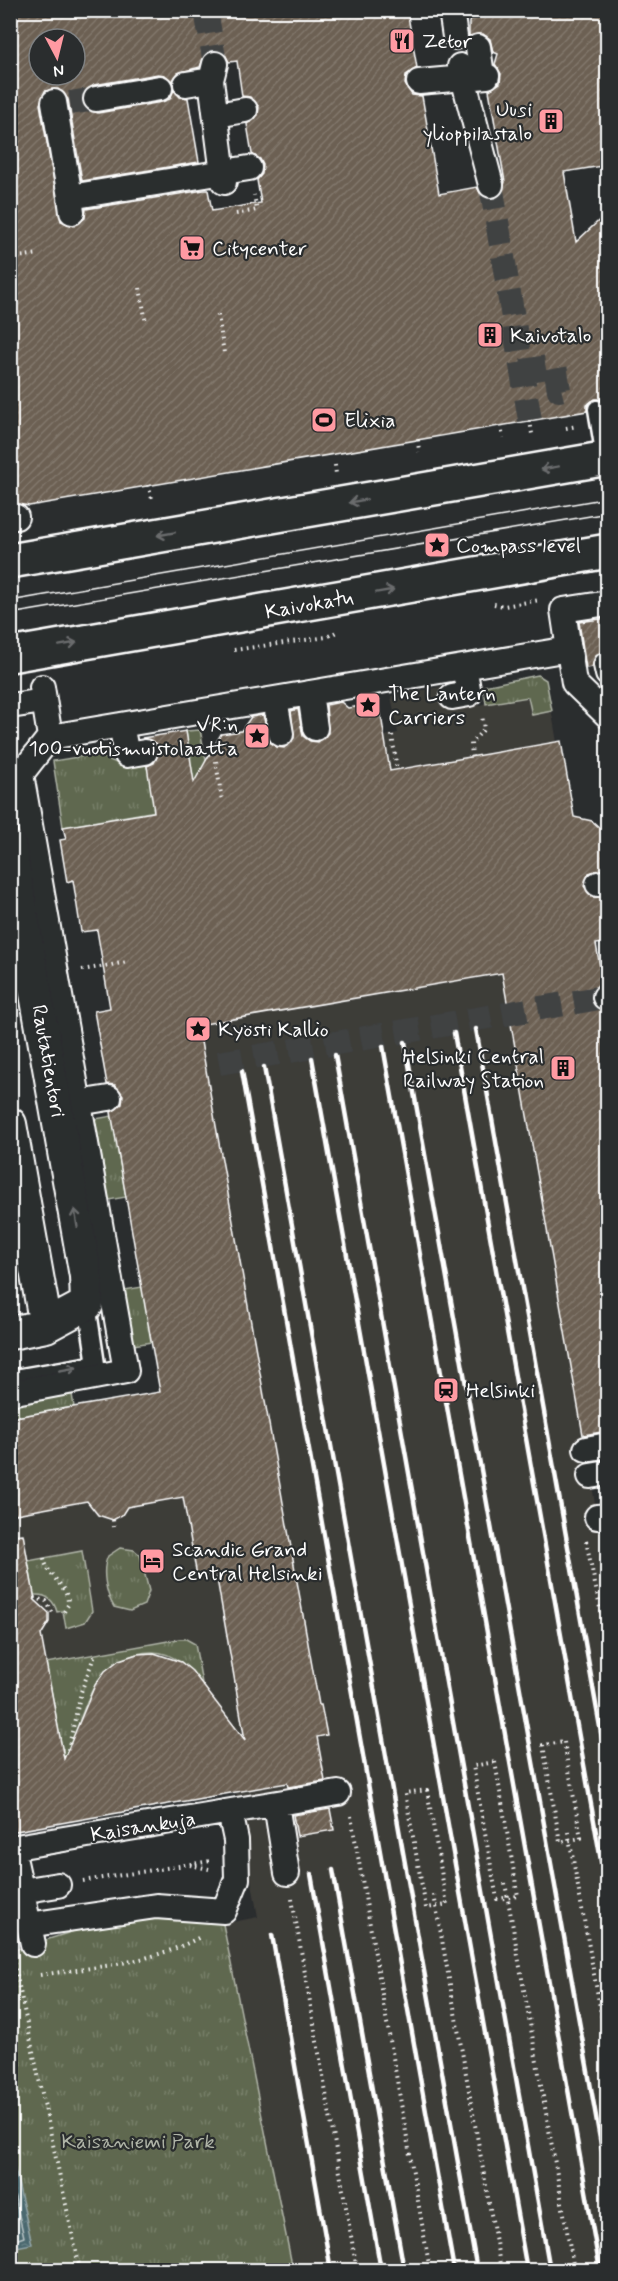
<svg xmlns="http://www.w3.org/2000/svg" width="618" height="2281" font-family="Mynerve,sans-serif">
<defs>
<pattern id="grass-tufts" width="24" height="20" patternUnits="userSpaceOnUse" patternTransform="scale(1.5)"><rect width="24" height="20" fill="#5f684f"/><path d="M3 7l-1-3M5 7V3M7 7l1-3M15 17l-1-3M17 17v-4M19 17l1-3" fill="none" stroke="#777f69"/></pattern>
<pattern id="water-ripples" width="26" height="14" patternUnits="userSpaceOnUse" patternTransform="scale(1.5)"><rect width="26" height="14" fill="#4b696f"/><path d="M2 4q2-2 4 0t4 0M15 11q2-2 4 0t4 0" fill="none" stroke="#668085"/></pattern>
<pattern id="building-hatch" width="6" height="6" patternUnits="userSpaceOnUse" patternTransform="scale(1.5)"><rect width="6" height="6" fill="#6c6053"/><path d="M-1 1l2-2M0 6l6-6M5 7l2-2" fill="none" stroke="#82786d"/></pattern>
</defs>
<rect width="100%" height="100%" fill="#2a2d2e"/>
<filter id="ink" filterUnits="userSpaceOnUse"><feTurbulence type="fractalNoise" baseFrequency=".0167" numOctaves="2"/><feDisplacementMap in="SourceGraphic" scale="12" xChannelSelector="R" yChannelSelector="G"/><feConvolveMatrix kernelMatrix="1 2 1 2 8 2 1 2 1" color-interpolation-filters="sRGB"/></filter>
<g filter="url(#ink)">
<path fill="#3e3c39" d="M538,675L546,680L557,742H561L608,1012L607,1433L584,1437L600,1534H605L608,1547L607,2270H293L223,1924L258,1917L236,1793L11,1832V1418L160,1392L94,1011L110,1007L97,930L81,932L73,881L67,882L60,840L66,838L53,761L96,754L121,765L146,761L142,738L197,730L202,732L207,763L220,760L217,741L221,734L242,730L262,737L341,724L358,706L368,705L380,712L385,736L398,733L391,696L450,685L454,706L475,703L480,705L486,703L484,686Z"/>
<path fill="url(#grass-tufts)" stroke="#afb4a7" stroke-width="1.5" d="M538,675L546,680L552,711L532,715L528,697L486,704L484,686Z
M200,730L214,801L63,827L53,761L96,754L121,765L146,761L147,768L190,762L186,731Z
M112,1116L126,1197L109,1200L95,1119Z
M142,1287L152,1342L134,1345L124,1290Z
M71,1388L74,1407L11,1418V1398Z
M120,1548L134,1550L140,1555L149,1591L144,1605L130,1611L114,1607C106,1594 101,1570 108,1556Z
M82,1551L92,1611L85,1622L66,1628L63,1611L57,1612C54,1600 46,1594 34,1595L28,1561Z
M179,1639H186L195,1644L203,1689C197,1681 190,1671 182,1664C156,1640 114,1656 97,1682C82,1706 75,1739 65,1765L46,1663Z
M184,1917L223,1924L293,2270H11V1951L93,1925L132,1918Z"/>
<path fill="url(#water-ripples)" stroke="#93a5a9" stroke-width="1.5" d="M10,2148L32,2244L11,2248H10Z"/>
<g fill="none" stroke-linecap="round" stroke-linejoin="round">
<path stroke="#b7c3c5" stroke-width="1.5" d="M10,2176L24,2237L10,2242"/>
</g>
<path fill="url(#building-hatch)" stroke="#fff" stroke-width="1.5" fill-rule="evenodd" d="M10,10H407L417,68L406,75L405,84L412,95L422,96L439,194L477,187L481,195L494,199L501,195L505,182L489,90L500,83L501,74L495,64L498,54L493,52L490,39L483,34L469,36V22L483,10H608V165L564,172L576,242L608,212V407L601,399H595L587,405V411L29,506L13,503L10,486ZM39,39H75V75H39ZM218,50L225,54L229,62L237,61L242,96L250,97L259,107L258,115L247,124L252,154L260,159L263,165L262,174L257,180L261,203L212,211L208,190H204L86,209L85,218L74,226L61,221L40,104L45,91L58,89L68,99L82,181L199,162L188,98L180,97L174,90L170,99L162,102L98,113L85,109L82,95L94,85L158,74L165,75L172,82L178,73L200,67L205,54Z
M608,618V651L597,654L592,667L586,668L579,622Z
M341,702L348,708L368,705L380,709L390,771L561,741L574,817L592,821L608,835V868L589,873L584,886L593,897H608V942L596,944L603,983L595,987L591,995L595,1007L608,1012V1431L583,1435L502,973L198,1025L319,1705H321L327,1735L317,1737L325,1781L288,1787L287,1783L10,1832V1535L23,1534L35,1600L49,1613V1622L41,1635L64,1759L95,1685L105,1671L119,1660L137,1654L154,1653L181,1662L192,1671L245,1740L216,1573L197,1576L183,1497L127,1507L122,1515L113,1520L98,1515L87,1501L10,1515V1418L160,1392L111,1112L122,1104L123,1095L115,1085L107,1084L94,1011L110,1008L97,930L81,932L73,880L67,882L60,840L66,839L63,827L154,812L147,766L154,763L159,750L156,743L142,738L186,731L194,782L221,734L241,731L251,717L263,715L270,743L277,747L284,748L294,738L291,711L298,709L303,736L310,741L318,742L328,733L326,705Z
M330,1809L334,1830L297,1836L293,1815Z"/>
<g fill="none" stroke-linecap="round" stroke-linejoin="round">
<path stroke="#3f4243" stroke-width="24" stroke-dasharray="24 12" stroke-linecap="butt" d="M206,10L215,64
M70,103L96,99
M491,185L530,420
M522,371L555,366L559,390L563,389
M219,1063L605,997"/>
<g stroke="#fff" stroke-width="21">
<path id="service" d="M597,409L605,458
M10,1379L96,1364L87,1304"/>
</g>
<g stroke="#fff" stroke-width="28">
<path id="pedestrian" d="M451,10L455,37
M478,47L482,76
M215,64L211,80L224,182
M460,66L491,185
M419,82L487,76
M186,84L211,80
M96,99L160,88
M54,102L70,197
M217,115L245,110
M72,212L70,197L249,168
M10,518L16,517
M608,603L563,610L574,683L608,716
M606,665L608,674
M42,687L50,737L569,649
M310,693L315,728
M452,697L469,694L464,667
M275,699L281,734
M10,706L44,701
M121,725L127,755L145,752
M598,884L608,882
M605,997L608,996
M78,1103L109,1098
M10,1393L126,1371L21,774L50,737
M586,1449L608,1445
M590,1476L608,1473
M597,1517L608,1516
M276,1804L287,1873
M10,1848L338,1793
M12,1848L33,1944
M21,1891L58,1885
M28,1925L156,1906L224,1911L237,1879L236,1840L230,1812"/>
</g>
<g stroke="#fff" stroke-width="36">
<path id="minor" d="M10,847L86,1276L87,1304L46,1326L10,1333
M10,1124L46,1326"/>
</g>
<g stroke="#fff" stroke-width="38">
<path id="secondary" d="M10,561L608,458
M10,655L608,551"/>
</g>
<path stroke="#fff" stroke-width="4" stroke-dasharray="1.5 4.5" stroke-linecap="butt" d="M236,214L257,210L254,195
M10,258L39,254
M140,288L146,323
M218,315L224,353
M530,420L532,434
M501,426L503,438
M566,428L577,426
M418,440L419,452
M335,465L336,474
M148,485L153,502
M494,604L504,606L540,600
M234,650L327,637L338,631
M392,735L397,770
M472,757L471,743L484,729L482,715
M216,761L222,801
M82,970L128,962
M113,1520L114,1527
M586,1541L608,1646
M44,1558C48,1579 69,1585 68,1605L63,1613
M34,1598L46,1601L53,1613
M564,1742L581,1838L560,1842L543,1745Z
M62,1750H68L81,1692L95,1654
M495,1762L518,1896L497,1899L473,1766Z
M427,1790L447,1905L426,1908L405,1793Z
M351,1816L430,2270
M568,1832L608,2051
M190,1865L209,1869
M83,1881L211,1861
M505,1883L574,2270
M434,1895L501,2270
M292,1899L357,2270
M14,1963L80,2270
M40,1975C94,1967 150,1964 200,1937"/>
<use href="#service" stroke="#2a2d2e" stroke-width="16"/>
<use href="#pedestrian" stroke="#2a2d2e" stroke-width="24"/>
<use href="#minor" stroke="#2a2d2e" stroke-width="32"/>
<use href="#secondary" stroke="#2a2d2e" stroke-width="33"/>
<path stroke="#fff" stroke-width="1.5" d="M10,601L608,498
M10,614L608,513"/>
<path stroke="#fff" stroke-width="4.5" d="M476,1029L608,1772
M454,1033L608,1900
M405,1042L608,2184
M383,1046L600,2270
M335,1055L550,2270
M312,1058L527,2270
M264,1067L477,2270
M242,1071L454,2270
M333,1870L404,2270
M311,1874L381,2270
M272,1935L331,2270"/>
</g>
<defs><path id="oneway-shaft" d="M-6 0H5M1.5-3L5.5 0L1.5 3" fill="none" stroke-width="1.6" stroke-linecap="round" stroke-linejoin="round" transform="scale(1.5)"/></defs>
<g stroke="#6a6c6d">
<use href="#oneway-shaft" transform="translate(550 468) rotate(170)"/>
<use href="#oneway-shaft" transform="translate(358 501) rotate(170)"/>
<use href="#oneway-shaft" transform="translate(166 534) rotate(170)"/>
<use href="#oneway-shaft" transform="translate(385 591) rotate(-10)"/>
<use href="#oneway-shaft" transform="translate(68 644) rotate(-10)"/>
<use href="#oneway-shaft" transform="translate(76 1218) rotate(-99)"/>
<use href="#oneway-shaft" transform="translate(68 1369) rotate(-10)"/>
</g>
</g>
<defs>
<g id="restaurant-square" transform="scale(1.35)"><rect x="-9" y="-9" width="18" height="18" rx="4" fill="#ff9aa2" stroke="#2a2d2e"/><path d="M-5-6h1v4h1v-4h1v4h1v-4h1v5L-1.5 .5V6h-2V.5L-5-1ZM5-6V6H3V1.5H1.5Q1.5-4 5-6Z" fill="#111"/></g>
<g id="building-square" transform="scale(1.35)"><rect x="-9" y="-9" width="18" height="18" rx="4" fill="#ff9aa2" stroke="#2a2d2e"/><path d="M-4-6H4V6H1V3H-1V6H-4ZM-2.5-4.3h1.7v1.8h-1.7ZM.8-4.3h1.7v1.8H.8ZM-2.5-1h1.7V.8h-1.7ZM.8-1h1.7V.8H.8Z" fill="#111"/></g>
<g id="supermarket-square" transform="scale(1.35)"><rect x="-9" y="-9" width="18" height="18" rx="4" fill="#ff9aa2" stroke="#2a2d2e"/><path d="M-6-5.5h2.5l.6 2H6L4.5 2H-2.5L-4.4-4H-6ZM-1.5 3.2a1.3 1.3 0 1 0 .1 0ZM3 3.2a1.3 1.3 0 1 0 .1 0Z" fill="#111"/></g>
<g id="stadium-square" transform="scale(1.35)"><rect x="-9" y="-9" width="18" height="18" rx="4" fill="#ff9aa2" stroke="#2a2d2e"/><path d="M0-5a6.5 5 0 1 0 0 10a6.5 5 0 1 0 0-10ZM-3.5-1.8h7v3.6h-7Z" fill="#111"/></g>
<g id="sight-square" transform="scale(1.35)"><rect x="-9" y="-9" width="18" height="18" rx="4" fill="#ff9aa2" stroke="#2a2d2e"/><path d="M0-6L1.8-2.2L6-1.7L2.9 1.2L3.7 5.4L0 3.3L-3.7 5.4L-2.9 1.2L-6-1.7L-1.8-2.2Z" fill="#111"/></g>
<g id="station-square" transform="scale(1.35)"><rect x="-9" y="-9" width="18" height="18" rx="4" fill="#ff9aa2" stroke="#2a2d2e"/><path d="M-3-6H3Q5-6 5-4V2Q5 4 3 4L4.5 6H3L1.5 4h-3L-3 6H-4.5L-3 4Q-5 4-5 2V-4Q-5-6-3-6ZM-3.5-4v3h7v-3ZM-3.5 1v1.5H-2V1ZM2 1v1.5H3.5V1Z" fill="#111"/></g>
<g id="hotel-square" transform="scale(1.35)"><rect x="-9" y="-9" width="18" height="18" rx="4" fill="#ff9aa2" stroke="#2a2d2e"/><path d="M-6-4.5h1.5V1H6V5H4.5V3h-9V5H-6ZM-4 0a1.8 1.8 0 1 1 3.6 0ZM.5 0V-2.5h3Q6-2.5 6 0Z" fill="#111"/></g>
</defs>
<g fill-rule="evenodd">
<use href="#restaurant-square" x="402" y="41"/>
<use href="#building-square" x="551" y="121"/>
<use href="#supermarket-square" x="192" y="248"/>
<use href="#building-square" x="490" y="335"/>
<use href="#stadium-square" x="324" y="420"/>
<use href="#sight-square" x="437" y="545"/>
<use href="#sight-square" x="368" y="705"/>
<use href="#sight-square" x="257" y="736"/>
<use href="#sight-square" x="198" y="1029"/>
<use href="#building-square" x="563" y="1068"/>
<use href="#station-square" x="446" y="1390"/>
<use href="#hotel-square" x="152" y="1561"/>
</g>
<g text-anchor="middle" stroke-width="4.5" stroke-linejoin="round" paint-order="stroke">
<g font-size="21" fill="#fff" stroke="#2a2d2e" text-anchor="start">
<text x="422" y="48">Zetor</text>
<text x="532" y="116" text-anchor="end">Uusi<tspan x="532" dy="24">ylioppilastalo</tspan></text>
<text x="212" y="255">Citycenter</text>
<text x="510" y="342">Kaivotalo</text>
<text x="344" y="427">Elixia</text>
<text x="456" y="552">Compass level</text>
<text x="388" y="700">The Lantern<tspan x="388" dy="24">Carriers</tspan></text>
<text x="238" y="731" text-anchor="end">VR:n<tspan x="238" dy="24">100-vuotismuistolaatta</tspan></text>
<text x="218" y="1036">Kyösti Kallio</text>
<text x="544" y="1063" text-anchor="end">Helsinki Central<tspan x="544" dy="24">Railway Station</tspan></text>
<text x="466" y="1397">Helsinki</text>
<text x="172" y="1556">Scandic Grand<tspan x="172" dy="24">Central Helsinki</tspan></text>
</g>
<g font-size="21" fill="#fff" stroke="#2a2d2e">
<text transform="translate(309 604) rotate(-10)" y="7">Kaivokatu</text>
<text transform="translate(49 1061) rotate(80)" y="7">Rautatientori</text>
<text transform="translate(143 1826) rotate(-9)" y="7">Kaisankuja</text>
</g>
<g font-size="21" fill="#afb4a7" stroke="#2a2d2e">
<text x="138" y="2148">Kaisaniemi Park</text>
</g>
</g>
<rect width="618" height="2281" fill="none" stroke="#2a2d2e" stroke-width="36"/>
<rect x="18" y="18" width="582" height="2245" fill="none" stroke="#fff" stroke-width="2" filter="url(#ink)"/>
<g transform="translate(57 57) rotate(173)"><circle r="28" fill="#2a2d2e" stroke="#7f8182" stroke-width="1.5"/>
<path d="M0-4.5L10 22L0 15L-10 22Z" fill="#ff9aa2"/>
<text y="-9" font-size="16" font-weight="bold" text-anchor="middle" fill="#ffffff">N</text>
</g>
</svg>
